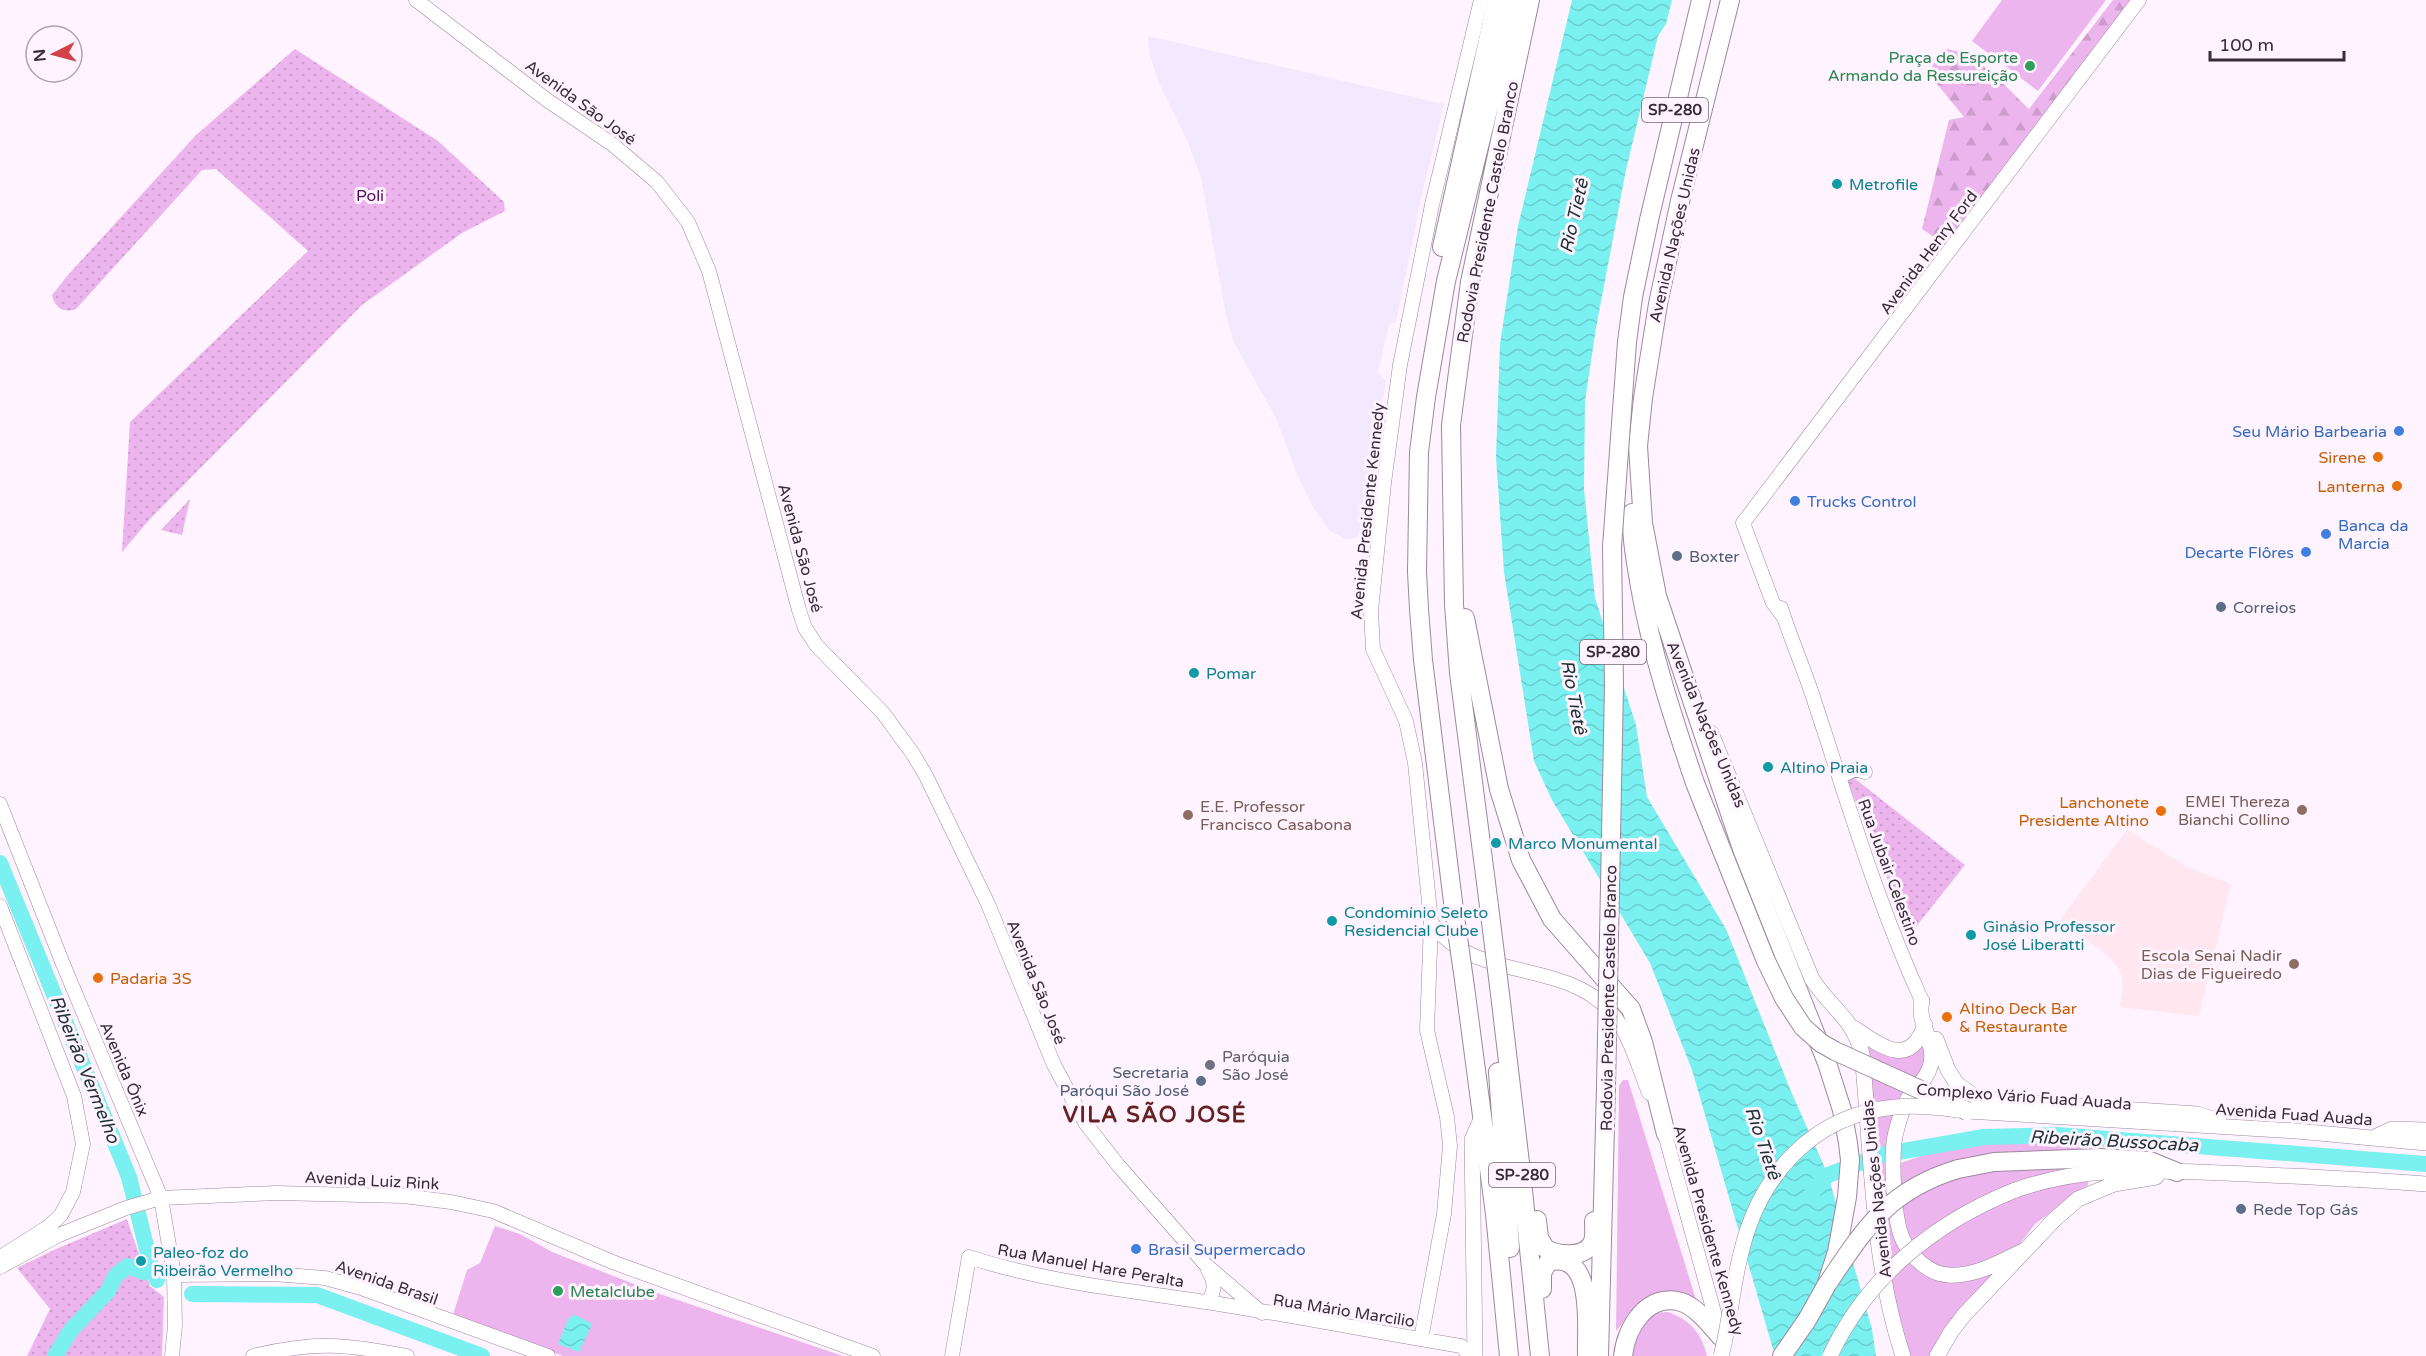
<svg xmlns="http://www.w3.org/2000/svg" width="2426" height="1356" font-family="'Varela Round',sans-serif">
<defs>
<pattern id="forest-firs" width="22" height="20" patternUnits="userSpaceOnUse" patternTransform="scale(1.5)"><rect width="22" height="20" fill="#edb5ee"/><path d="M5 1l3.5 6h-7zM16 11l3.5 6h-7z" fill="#cc9ccd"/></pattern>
<pattern id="park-dots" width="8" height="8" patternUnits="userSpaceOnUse" patternTransform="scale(1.5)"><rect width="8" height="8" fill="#edb5ee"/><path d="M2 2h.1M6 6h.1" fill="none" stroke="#cc9ccd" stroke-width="1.8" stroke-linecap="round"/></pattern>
<pattern id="water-waves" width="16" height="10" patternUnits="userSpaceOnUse" patternTransform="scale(1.5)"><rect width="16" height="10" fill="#7af0f0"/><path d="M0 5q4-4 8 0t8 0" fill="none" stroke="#6acece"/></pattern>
</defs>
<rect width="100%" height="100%" fill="#fef3fe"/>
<path fill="#f2e9fe" d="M1148,36L1444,104L1422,194L1396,322L1389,325L1378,372L1386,381L1363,533L1353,539H1345L1329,530L1314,509L1296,472L1276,418L1234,343L1226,315L1201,178L1188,142L1158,81L1150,55Z"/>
<path fill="#ffe6ef" d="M2127,830L2189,868L2231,884L2199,1016L2120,1007L2123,990L2122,975L2116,964L2103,952L2060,920Z"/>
<path fill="#edb5ee" d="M2002,0H2106L2038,91L1972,41Z
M1921,1036L1932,1059L1909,1096L1894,1165L1952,1146L2024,1139L2086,1142L2088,1185L2035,1224L1937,1356H1903L1899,1344L1859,1039L1892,1051Z
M1623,1080H1628L1698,1306L1636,1307L1616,1331L1619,1086Z
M495,1226L520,1234L552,1252L657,1293L843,1356H563L453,1315L467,1270L480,1263Z
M1668,1312C1690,1320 1702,1333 1707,1356H1628L1632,1337L1652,1313Z"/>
<path fill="url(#forest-firs)" d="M2113,0H2130L1946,245L1922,229L1949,120L1964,117L1928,73L1943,49C1974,49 2007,88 2029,109Z"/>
<path fill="url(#park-dots)" d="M295,49L438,141L504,202L505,211L462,233L362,305L150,519L122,552L130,422L308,251L216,169L202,170L76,309C64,314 54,307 52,295L68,275L196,135Z
M190,499L182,535L161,530Z
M1846,778H1854L1965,865L1911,933L1904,919Z
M127,1219L150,1286L164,1297L162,1356H27L50,1309L17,1268L56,1249Z"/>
<path fill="url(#water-waves)" d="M1572,0H1672L1666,24L1658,36L1626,170L1596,328L1585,401L1584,489L1595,598L1636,725L1647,797L1726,929L1790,1089L1828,1175L1872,1329L1876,1356H1775L1692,1070L1650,963L1552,800L1534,761L1504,572L1496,457L1500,344L1518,226Z
M574,1314L592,1324L579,1352L558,1344L569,1317H573Z"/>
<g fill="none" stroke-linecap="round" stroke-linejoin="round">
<path stroke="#7af0f0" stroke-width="16" d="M0,863L129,1177L151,1266L157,1280
M1813,1191L1828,1175L1881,1155L1984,1137L2057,1135L2426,1164
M192,1294L317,1295L482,1356
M55,1356L71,1330L108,1291L116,1275L128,1266L144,1272L151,1266"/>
<g stroke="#9f879f" stroke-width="15">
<path id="secondary" d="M416,0L547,100L612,144L657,182L688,222L709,271L799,610L805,628L817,646L883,713L913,754L926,776L988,904L1054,1065L1086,1124L1118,1165L1206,1265L1262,1313
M1781,608C1791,640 1805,671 1815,703C1848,803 1878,905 1922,1001
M1783,616L1773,603L1743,523L2139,0
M1839,777L1855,769L1865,772
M0,804L63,964L161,1198L174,1275L175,1326L172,1356
M0,906L74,1096L83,1144L73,1192L61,1215L48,1227L2,1256
M1431,922C1472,982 1563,959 1609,1010C1629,1031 1638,1066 1649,1093
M1663,1127L1720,1334
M0,1267L59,1235L126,1208L161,1198L276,1193L404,1196L451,1202L493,1211L615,1263L873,1356
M174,1275L273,1274L325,1278L361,1288L548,1356
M1208,1302C1215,1291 1216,1282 1208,1270
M1421,1339L1444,1214L1450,1146L1447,1117L1427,1030L1431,922L1415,763L1406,721L1373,649L1371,611L1384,483L1400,365L1432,205L1481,0
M253,1356C316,1341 346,1344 407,1356
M952,1356L969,1257C1045,1282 1126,1290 1206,1302C1291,1315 1376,1332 1461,1346L1470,1356"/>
</g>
<g stroke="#9f879f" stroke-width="16">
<path id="primary" d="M1711,733L1812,979C1831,1009 1853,1017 1862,1054C1872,1154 1871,1260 1903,1356
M1922,1001C1916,1024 1938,1044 1930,1067C1927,1079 1915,1087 1909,1097C1902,1108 1898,1123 1895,1136C1891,1158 1893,1219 1903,1240C1911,1257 1929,1274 1948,1275C1975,1277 2002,1261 2025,1250
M1854,1028C1880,1045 1909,1070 1925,1025
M1936,1039L1948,1070L1957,1084L1977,1098
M1942,1097L2197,1114L2219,1121
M1967,1111L2297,1131L2426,1143
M2377,1136L2392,1129L2426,1130
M2013,1191C2083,1165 2153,1170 2225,1173C2292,1176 2359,1179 2426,1184
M1475,1356L1472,1140L1482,1117
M1937,1356L1951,1332L1964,1315L2055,1219L2078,1199L2114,1184L2156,1177"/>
</g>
<g stroke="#9f879f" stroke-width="20">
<path id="highway" d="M1730,0L1680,201L1658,304L1643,398L1638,446L1643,523L1657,596L1743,852L1827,1063L1842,1110L1848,1143L1850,1160L1847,1197L1837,1252L1826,1286L1807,1320L1782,1356
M1649,220L1701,0
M1442,247L1497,0
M1632,513C1631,538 1636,562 1640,587C1652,654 1673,718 1695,783
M1465,618L1499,789L1521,860L1552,919L1631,1009L1643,1042L1666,1134
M1489,906L1459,673L1454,604L1451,425L1470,282L1530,0
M1454,910L1423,660L1419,609L1417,572L1419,452L1426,397L1446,281L1515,0
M1465,987L1495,1214L1509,1356
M1500,994L1521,1171L1540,1356
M1498,1072L1510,1248
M1958,1169L1994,1162L2100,1158L2150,1161L2177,1172
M1537,1220L1539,1238L1545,1248C1557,1256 1587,1259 1593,1241C1595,1236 1594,1227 1594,1221
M1542,1289V1273L1548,1262C1596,1249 1586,1329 1587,1356
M1599,1356L1606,1087
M1623,1356C1626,1328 1647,1292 1681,1302C1697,1307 1710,1325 1721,1337"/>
</g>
<use href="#secondary" stroke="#fff" stroke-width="14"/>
<use href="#primary" stroke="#fff" stroke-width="15"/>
<use href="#highway" stroke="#fff" stroke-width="18"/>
<g stroke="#9f879f" stroke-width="16" stroke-linecap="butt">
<path id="primary-bridge" d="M1721,1356C1730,1323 1732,1287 1741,1253C1759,1176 1812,1115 1895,1107C1916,1105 1937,1107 1958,1110
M1830,1356C1867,1277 1934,1223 2013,1191"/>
</g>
<g stroke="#9f879f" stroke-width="20" stroke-linecap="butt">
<path id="highway-bridge" d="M1695,783L1766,961L1784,998L1803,1027L1821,1043L1835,1051L1967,1111
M1489,906L1500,994
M1454,910L1465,987
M1606,1087L1614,685L1612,547L1627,342L1633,297L1649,220
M1826,1286C1865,1228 1888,1190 1958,1169"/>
</g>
<use href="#primary-bridge" stroke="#fff" stroke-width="15"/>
<use href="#highway-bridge" stroke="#fff" stroke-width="18"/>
</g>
<g fill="#2e9e5b" stroke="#fef3fe" stroke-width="2">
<circle cx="2030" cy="66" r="6"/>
<circle cx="558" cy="1291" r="6"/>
</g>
<g fill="#0f9aa8" stroke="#fef3fe" stroke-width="2">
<circle cx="1837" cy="184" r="6"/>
<circle cx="1194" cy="673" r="6"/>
<circle cx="1768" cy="767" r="6"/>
<circle cx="1496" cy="843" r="6"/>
<circle cx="1332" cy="921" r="6"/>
<circle cx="1971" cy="935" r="6"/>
<circle cx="141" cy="1261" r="6"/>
</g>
<g fill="#3f7fe0" stroke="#fef3fe" stroke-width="2">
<circle cx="2399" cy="431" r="6"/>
<circle cx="1795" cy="501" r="6"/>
<circle cx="2326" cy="534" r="6"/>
<circle cx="2306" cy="552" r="6"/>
<circle cx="1136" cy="1249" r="6"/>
</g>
<g fill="#e8710a" stroke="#fef3fe" stroke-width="2">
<circle cx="2378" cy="457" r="6"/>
<circle cx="2397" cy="486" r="6"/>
<circle cx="2161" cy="811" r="6"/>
<circle cx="98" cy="978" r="6"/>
<circle cx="1947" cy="1017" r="6"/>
</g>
<g fill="#5c6f8a" stroke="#fef3fe" stroke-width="2">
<circle cx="1677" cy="556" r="6"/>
<circle cx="2221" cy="607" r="6"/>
<circle cx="1201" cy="1081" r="6"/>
<circle cx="2241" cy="1209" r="6"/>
</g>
<g fill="#8d6e63" stroke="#fef3fe" stroke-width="2">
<circle cx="2302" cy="810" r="6"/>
<circle cx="1188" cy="815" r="6"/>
<circle cx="2294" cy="964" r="6"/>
</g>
<circle fill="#6b7280" stroke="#fef3fe" stroke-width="2" cx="1210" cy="1065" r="6"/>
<g text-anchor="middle" stroke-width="6" stroke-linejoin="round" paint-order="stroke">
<g fill="#fef3fe" stroke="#736873" stroke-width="1.5">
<rect x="1642" y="98" width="66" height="24" rx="4.5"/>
<rect x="1580" y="640" width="66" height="24" rx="4.5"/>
<rect x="1489" y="1163" width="66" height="24" rx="4.5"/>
</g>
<g font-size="15" font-weight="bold" fill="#372d37">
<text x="1675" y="115">SP-280</text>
<text x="1613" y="657">SP-280</text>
<text x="1522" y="1180">SP-280</text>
</g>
<g font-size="16" fill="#27864d" stroke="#fef3fe" text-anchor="end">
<text x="2018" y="63">Praça de Esporte<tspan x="2018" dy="18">Armando da Ressureição</tspan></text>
<text x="570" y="1297" text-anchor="start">Metalclube</text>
</g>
<g font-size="16" fill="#372d37" stroke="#fef3fe">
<text transform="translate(581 102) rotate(36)" y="6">Avenida São José</text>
<text transform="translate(1487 212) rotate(-79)" y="6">Rodovia Presidente Castelo Branco</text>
<text transform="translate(1674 235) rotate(-77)" y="6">Avenida Nações Unidas</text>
<text transform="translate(1928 252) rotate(-53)" y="6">Avenida Henry Ford</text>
<text transform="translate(1367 511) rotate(-84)" y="6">Avenida Presidente Kennedy</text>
<text transform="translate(801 548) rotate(75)" y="6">Avenida São José</text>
<text transform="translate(1707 724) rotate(67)" y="6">Avenida Nações Unidas</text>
<text transform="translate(1890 872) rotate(70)" y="6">Rua Jubair Celestino</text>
<text transform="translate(1037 982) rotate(68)" y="6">Avenida São José</text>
<text transform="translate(1608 998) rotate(-89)" y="6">Rodovia Presidente Castelo Branco</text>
<text transform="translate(125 1069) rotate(67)" y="6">Avenida Ônix</text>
<text transform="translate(2024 1096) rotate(4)" y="6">Complexo Vário Fuad Auada</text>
<text transform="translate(2294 1114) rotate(4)" y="6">Avenida Fuad Auada</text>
<text transform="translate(372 1180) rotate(3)" y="6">Avenida Luiz Rink</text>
<text transform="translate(1876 1189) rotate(-96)" y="6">Avenida Nações Unidas</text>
<text transform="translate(1709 1230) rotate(74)" y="6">Avenida Presidente Kennedy</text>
<text transform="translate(1091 1265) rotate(10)" y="6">Rua Manuel Hare Peralta</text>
<text transform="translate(387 1282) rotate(19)" y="6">Avenida Brasil</text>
<text transform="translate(1344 1310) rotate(9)" y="6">Rua Mário Marcilio</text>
</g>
<g font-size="16" fill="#0d838f" stroke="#fef3fe" text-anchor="start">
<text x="1849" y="190">Metrofile</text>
<text x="1206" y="679">Pomar</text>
<text x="1780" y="773">Altino Praia</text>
<text x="1508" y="849">Marco Monumental</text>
<text x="1344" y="918">Condomínio Seleto<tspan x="1344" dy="18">Residencial Clube</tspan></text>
<text x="1983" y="932">Ginásio Professor<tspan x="1983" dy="18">José Liberatti</tspan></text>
<text x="153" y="1258">Paleo-foz do<tspan x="153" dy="18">Ribeirão Vermelho</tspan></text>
</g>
<g font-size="16" fill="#550c59" stroke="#fef3fe">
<text x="370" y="201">Poli</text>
</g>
<g font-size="16" fill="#366cbe" stroke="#fef3fe" text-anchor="start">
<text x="2387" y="437" text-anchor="end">Seu Mário Barbearia</text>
<text x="1807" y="507">Trucks Control</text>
<text x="2338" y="531">Banca da<tspan x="2338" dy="18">Marcia</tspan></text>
<text x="2294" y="558" text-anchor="end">Decarte Flôres</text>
<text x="1148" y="1255">Brasil Supermercado</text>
</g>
<g font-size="16" fill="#c56008" stroke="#fef3fe" text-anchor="end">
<text x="2366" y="463">Sirene</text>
<text x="2385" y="492">Lanterna</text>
<text x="2149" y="808">Lanchonete<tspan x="2149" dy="18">Presidente Altino</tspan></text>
<text x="110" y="984" text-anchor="start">Padaria 3S</text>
<text x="1959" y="1014" text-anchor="start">Altino Deck Bar<tspan x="1959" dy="18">&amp; Restaurante</tspan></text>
</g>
<g font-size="16" fill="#4e5e75" stroke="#fef3fe" text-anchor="start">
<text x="1689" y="562">Boxter</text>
<text x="2233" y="613">Correios</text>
<text x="1189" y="1078" text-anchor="end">Secretaria<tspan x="1189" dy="18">Paróqui São José</tspan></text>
<text x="2253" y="1215">Rede Top Gás</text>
</g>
<g font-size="16" fill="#785e54" stroke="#fef3fe" text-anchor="end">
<text x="2290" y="807">EMEI Thereza<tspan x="2290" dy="18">Bianchi Collino</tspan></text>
<text x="1200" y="812" text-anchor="start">E.E. Professor<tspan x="1200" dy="18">Francisco Casabona</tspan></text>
<text x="2282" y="961">Escola Senai Nadir<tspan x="2282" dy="18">Dias de Figueiredo</tspan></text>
</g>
<g font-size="16" fill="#5b616d" stroke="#fef3fe" text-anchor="start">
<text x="1222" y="1062">Paróquia<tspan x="1222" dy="18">São José</tspan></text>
</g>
<g font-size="18" font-style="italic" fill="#1d3232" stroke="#fef3fe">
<text transform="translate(1574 216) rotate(-77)" y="6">Rio Tietê</text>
<text transform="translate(1574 697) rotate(79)" y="6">Rio Tietê</text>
<text transform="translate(85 1069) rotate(68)" y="6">Ribeirão Vermelho</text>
<text transform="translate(2114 1141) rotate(3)" y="6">Ribeirão Bussocaba</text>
<text transform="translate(1763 1143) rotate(71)" y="6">Rio Tietê</text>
</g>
<g font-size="22" font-weight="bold" letter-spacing="1.5" fill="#662122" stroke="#fef3fe">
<text x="1155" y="1122">VILA SÃO JOSÉ</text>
</g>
</g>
<g transform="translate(54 54) rotate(264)"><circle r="28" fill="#fef3fe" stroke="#aea4ae" stroke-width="1.5"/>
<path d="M0-4.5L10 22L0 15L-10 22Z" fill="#d24247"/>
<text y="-9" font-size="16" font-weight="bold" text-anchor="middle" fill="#372d37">N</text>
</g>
<path d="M2210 51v9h134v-9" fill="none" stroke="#372d37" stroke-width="3"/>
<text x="2219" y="51" font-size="18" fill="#372d37" stroke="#fef3fe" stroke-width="4.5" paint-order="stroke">100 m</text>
</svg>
